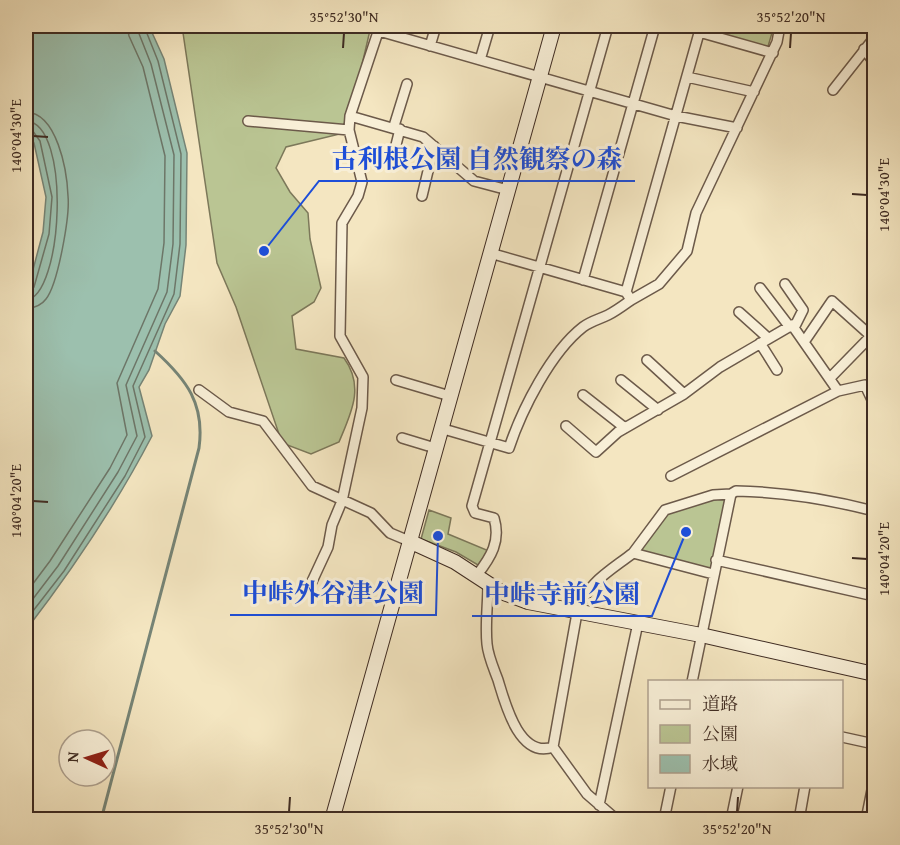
<svg xmlns="http://www.w3.org/2000/svg" width="900" height="845" font-family="'Gentium Book Plus','Noto Serif JP',serif">
<rect width="100%" height="100%" fill="#f4e6c1"/>
<filter id="stains"><feTurbulence type="fractalNoise" baseFrequency=".00333" numOctaves="4"/><feColorMatrix values="0 0 0 0 .2 0 0 0 0 .09 0 0 0 0 .02 0 0 0 .5 -.17"/></filter>
<radialGradient id="worn" r=".72"><stop offset=".6" stop-color="#630" stop-opacity="0"/><stop offset="1" stop-color="#630" stop-opacity=".3"/></radialGradient>
<path fill="#bac593" stroke="#7c785a" stroke-width="1.5" d="M182,26H371L361,69L345,116L344,133L286,147L276,168L290,192L308,213L310,239L321,288L314,302L292,316L296,349L344,358C365,387 351,413 339,442L311,454L282,443L236,307L217,263Z
M701,26H774L767,50L699,32Z
M731,494L713,574L633,553L665,510Z
M429,510L451,518L448,534L489,551L478,565L456,552L421,539Z"/>
<path fill="#9cc0ae" stroke="#768476" stroke-width="1.5" d="M26,26H149L164,59L187,153L186,245L180,296L165,324L149,370L139,387L152,436C116,505 73,569 26,630V296L43,232L46,197L34,143L26,131Z"/>
<g fill="none" stroke-linecap="round" stroke-linejoin="round">
<path stroke="#6d7668" stroke-width="1.5" d="M26,112C57,113 67,170 68,196C70,216 58,284 46,299C41,306 34,308 26,309
M26,121C72,123 63,297 26,300
M26,128L32,130L40,141L52,197L49,234L34,287L26,292
M26,593L50,561L110,468L127,435L117,383L158,289L164,243L165,156L143,67L129,36L127,26
M26,608L58,566L118,472L137,436L126,385L167,292L173,244L174,155L151,64L136,26
M26,620L64,571L125,476L145,437L133,386L174,294L180,244L181,154L158,61L144,26"/>
<path stroke="#768476" stroke-width="3" d="M101,820L199,448C205,404 187,380 155,351"/>
<g stroke="#6c5a4a" stroke-width="12">
<path id="street" d="M379,31L676,116L737,128
M699,32L773,53
M430,46L436,26
M864,49L874,62
M480,60L490,26
M687,77L754,92
M833,90L874,38
M350,116L423,137L474,181L508,190
M248,121L349,130
M394,126L407,84
M394,153L400,129
M422,196L434,146
M490,253L626,292L701,26
M583,280L655,26
M785,284L803,310L794,328
M760,288L789,326
M626,292L631,300L659,284L687,251L696,213L777,42L780,26
M739,312L768,338
M804,342L832,301L871,336L830,378
M760,343L777,370
M647,360L684,394
M396,380L450,396
M621,380L658,410
M199,390L229,412L263,421L312,486L371,513L390,533L409,541
M583,395L625,428
M566,426L596,452L618,432L684,394L720,367L792,325L838,391L865,385L874,404
M440,428L509,448C522,409 551,352 583,327C591,321 600,319 608,315C616,311 624,305 631,300
M402,438L435,448
M671,476L838,391
M633,553L665,510L713,495L731,494
M716,560L874,596
M477,575C491,557 501,541 494,518L475,513L472,506L608,26
M488,584C488,604 485,624 487,644C488,656 494,669 498,680C505,703 519,759 553,747L577,613C586,583 610,571 633,553L713,574
M309,588L328,547L332,525L342,501L362,408L363,377L340,336L342,223L358,196L362,182L349,130L350,116L380,26
M692,682L731,494L736,491C784,492 828,499 874,511
M842,737L874,744
M553,747L587,794L617,820
M599,805L638,623
M664,820L671,786
M731,820L738,786
M799,820L805,786
M866,820L874,780"/>
</g>
<g stroke="#3e2b22" stroke-width="16">
<path id="secondary" d="M409,541L455,562L501,592L528,602L701,635L874,674
M332,820L554,26"/>
</g>
<use href="#street" stroke="#f8efd7" stroke-width="9"/>
<use href="#secondary" stroke="#f8efd7" stroke-width="14"/>
</g>
<path fill="none" stroke="#3e2b22" stroke-width="2" d="M343,48L344,33M790,48L791,33M33,136L48,137M852,194L867,195M33,501L48,502M852,558L867,559M289,812L290,797M737,812L738,797"/>
<path fill="none" stroke="#1d4ed8" stroke-width="2" d="M264 251L319 181H635M438 536L436 615H230M686 532L652 616H472"/>
<g fill="#1d4ed8" stroke="#f8efd7" stroke-width="2">
<circle cx="264" cy="251" r="6"/>
<circle cx="438" cy="536" r="6"/>
<circle cx="686" cy="532" r="6"/>
</g>
<g font-size="26" text-anchor="middle" font-weight="bold" fill="#1d4ed8" stroke="#f8efd7" stroke-width="6" stroke-linejoin="round" paint-order="stroke">
<text x="477" y="168">古利根公園 自然観察の森</text>
<text x="333" y="602">中峠外谷津公園</text>
<text x="562" y="603">中峠寺前公園</text>
</g>
<rect width="900" height="845" fill="none" stroke="#f4e6c1" stroke-width="66"/>
<rect x="648" y="680" width="195" height="108" fill="#f8efd7" stroke="#aea18f" stroke-width="1.5"/>
<rect x="660" y="700" width="30" height="9" fill="#f8efd7" stroke="#aea18f" stroke-width="1.5"/>
<text x="702" y="710" font-size="18" fill="#3e2b22">道路</text>
<rect x="660" y="725" width="30" height="18" fill="#bac593" stroke="#aea18f" stroke-width="1.5"/>
<text x="702" y="740" font-size="18" fill="#3e2b22">公園</text>
<rect x="660" y="755" width="30" height="18" fill="#9cc0ae" stroke="#aea18f" stroke-width="1.5"/>
<text x="702" y="770" font-size="18" fill="#3e2b22">水域</text>
<g transform="translate(87 758) rotate(274)"><circle r="28" fill="#f8efd7" stroke="#aea18f" stroke-width="1.5"/>
<path d="M0-4.5L10 22L0 15L-10 22Z" fill="#8f2418"/>
<text y="-9" font-size="16" font-weight="bold" text-anchor="middle" fill="#3e2b22">N</text>
</g>
<rect x="33" y="33" width="834" height="779" fill="none" stroke="#3e2b22" stroke-width="2"/>
<g font-size="15" text-anchor="middle" fill="#3e2b22">
<text x="344" y="22">35°52'30"N</text>
<text x="791" y="22">35°52'20"N</text>
<text transform="translate(16 136) rotate(-90)" y="5">140°04'30"E</text>
<text transform="translate(884 195) rotate(-90)" y="5">140°04'30"E</text>
<text transform="translate(16 501) rotate(-90)" y="5">140°04'20"E</text>
<text transform="translate(884 559) rotate(-90)" y="5">140°04'20"E</text>
<text x="289" y="834">35°52'30"N</text>
<text x="737" y="834">35°52'20"N</text>
</g>
<rect width="100%" height="100%" filter="url(#stains)"/>
<rect width="100%" height="100%" fill="url(#worn)"/>
</svg>
